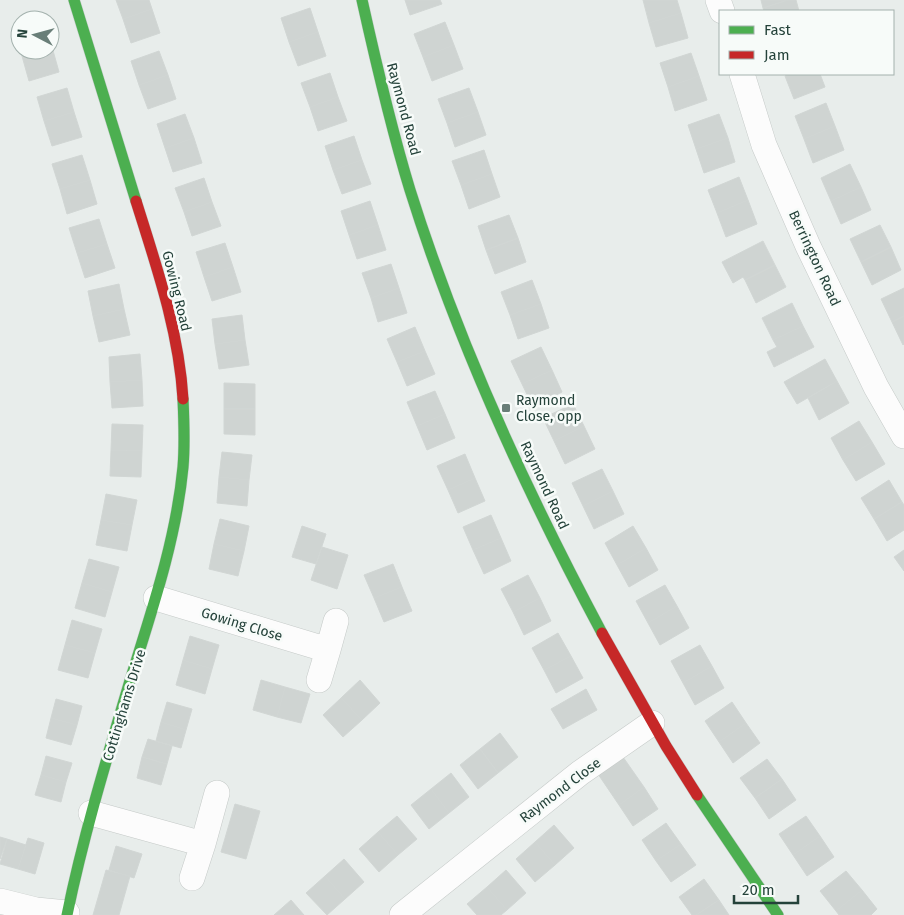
<svg xmlns="http://www.w3.org/2000/svg" width="904" height="915" font-family="'Fira Sans',sans-serif">
<rect width="100%" height="100%" fill="#e8edeb"/>
<path fill="#cfd4d2" stroke="#d1d6d4" d="M116,0H149L152,9L123,19Z
M405,0H440L442,4L410,15Z
M643,0H677L681,13L649,23Z
M761,0H788L763,8Z
M788,0H796L799,11H764L763,8Z
M310,8L318,32L289,42L281,18Z
M152,9L160,33L131,43L123,19Z
M681,13L688,38L656,47L649,23Z
M445,22L454,45L423,57L414,34Z
M20,30V49L15,32Z
M318,32L326,56L298,66L289,42Z
M454,45L463,69L432,81L423,57Z
M52,47L59,72L29,81L22,56L43,50H50Z
M20,50H43L22,56Z
M159,51L168,75L139,85L131,61Z
M691,53L699,76L668,87L660,63Z
M330,73L338,97L310,107L301,83Z
M790,74H820L825,87L794,99L785,76Z
M168,75L176,99L148,109L139,85Z
M699,76L707,100L675,111L668,87Z
M67,88L74,112L44,121L37,97Z
M469,88L478,112L447,123L438,99Z
M338,97L347,121L318,131L310,107Z
M826,103L835,126L804,139L795,116Z
M74,112L82,137L52,146L44,121Z
M478,112L486,135L455,147L447,123Z
M185,114L194,138L165,148L157,124Z
M719,114L728,138L696,149L688,125Z
M835,126L844,150L813,163L804,139Z
M354,136L362,160L333,170L325,146Z
M194,138L202,163L173,172L165,148Z
M728,138L735,162L704,173L696,149Z
M484,150L492,174L461,185L452,161Z
M82,155L90,180L60,189L52,164Z
M362,160L371,184L342,194L333,170Z
M850,164L861,187L831,201L821,178Z
M492,174L500,197L469,209L461,185Z
M739,177L748,200L717,213L708,190Z
M204,178L212,202L184,212L175,188Z
M90,180L97,204L67,214L60,189Z
M861,187L871,210L841,224L831,201Z
M748,200L757,224L726,237L717,213Z
M370,201L378,225L349,235L341,211Z
M212,202L221,226L192,236L184,212Z
M509,215L518,238L486,250L478,226Z
M99,219L107,244L77,253L69,228Z
M378,225L386,250L357,259L349,235Z
M880,225L891,247L861,262L850,239Z
M518,238L526,262L495,274L486,250Z
M763,241L775,265L745,280L743,277L733,283L722,262Z
M225,243L233,267L204,277L196,252Z
M107,244L115,268L85,278L77,253Z
M891,247L901,270L872,285L861,262Z
M391,264L399,288L371,298L362,273Z
M775,265L786,287L756,303L745,280Z
M233,267L241,292L212,301L204,277Z
M532,280L541,304L510,315L501,292Z
M119,284L124,309L93,316L88,291Z
M399,288L407,313L378,322L371,298Z
M904,288V316L892,322L881,299Z
M792,303L803,326L773,340L762,318Z
M541,304L549,328L518,339L510,315Z
M124,309L130,335L99,342L93,316Z
M242,315L245,340L215,344L212,319Z
M904,316V344L903,345L892,322Z
M803,326L814,347L774,367L767,352L777,347L773,340Z
M415,327L425,351L397,362L387,339Z
M245,340L249,365L219,369L215,344Z
M541,347L552,370L522,384L511,361Z
M425,351L435,374L407,386L397,362Z
M140,354L142,380L110,382L109,357Z
M825,359L837,381L797,404L784,382Z
M552,370L562,392L533,407L522,384Z
M142,380L143,406L112,408L110,382Z
M837,381L849,403L819,420L808,398Z
M224,383L255,384V409H224Z
M435,391L445,414L417,426L407,402Z
M573,404L584,426L554,441L543,418Z
M224,409H255V435L224,434Z
M445,414L455,438L427,450L417,426Z
M859,421L872,442L843,460L831,438Z
M112,424L143,425L142,451L111,450Z
M584,426L595,449L565,464L554,441Z
M872,442L885,464L856,481L843,460Z
M111,450L142,451L141,477L110,476Z
M222,452L252,455L249,480L219,477Z
M465,454L475,478L448,490L437,466Z
M602,469L613,491L583,506L572,483Z
M219,477L249,480L247,506L217,503Z
M475,478L485,501L458,513L448,490Z
M889,480L902,502L874,519L861,498Z
M613,491L624,514L594,529L583,506Z
M106,494L137,500L132,525L101,520Z
M902,502L904,505V530L887,541L874,519Z
M491,515L501,538L473,550L463,527Z
M220,519L249,526L244,551L214,544Z
M101,520L132,525L127,551L96,545Z
M302,526L326,534L316,564L292,557Z
M633,526L646,548L617,565L605,543Z
M501,538L511,561L484,574L473,550Z
M214,544L244,551L238,576L209,569Z
M322,547L348,555L337,589L311,580Z
M646,548L658,570L629,587L617,565Z
M904,550V571L894,557Z
M89,559L119,567L112,592L82,583Z
M393,564L402,587L374,598L364,575Z
M528,575L540,598L513,612L501,589Z
M82,583L112,592L105,617L75,608Z
M665,585L677,606L648,623L636,601Z
M402,587L412,611L384,622L374,598Z
M540,598L551,621L524,635L513,612Z
M677,606L689,628L660,645L648,623Z
M72,620L102,629L95,653L65,645Z
M558,633L571,656L544,670L532,648Z
M190,636L219,645L212,669L183,660Z
M65,645L95,653L88,678L58,670Z
M700,645L712,666L683,683L671,661Z
M571,656L583,678L556,693L544,670Z
M183,660L212,669L205,694L176,685Z
M712,666L724,688L695,705L683,683Z
M261,680L285,687L277,717L253,710Z
M360,680L380,703L362,720L341,698Z
M285,687L310,694L301,723L277,717Z
M586,689L597,710L563,729L551,709Z
M341,698L362,720L343,737L323,715Z
M56,699L82,706L77,725L51,718Z
M167,702L192,709L186,730L161,722Z
M732,702L746,723L719,742L705,721Z
M51,718L77,725L71,745L46,738Z
M161,722L186,730L181,748L156,741Z
M746,723L760,743L733,763L719,742Z
M500,733L518,757L498,773L480,749Z
M148,739L172,746L167,764L142,757Z
M480,749L498,773L478,789L460,765Z
M46,756L72,763L66,782L41,775Z
M142,757L167,764L161,785L137,778Z
M623,757L644,787L619,805L598,774Z
M767,759L782,779L755,798L740,778Z
M451,773L469,797L449,813L431,789Z
M41,775L66,782L61,802L35,795Z
M782,779L796,800L769,819L755,798Z
M644,787L658,809L633,826L619,805Z
M431,789L449,813L429,829L411,805Z
M235,804L260,811L246,859L221,852Z
M397,816L417,839L398,855L378,832Z
M806,816L820,836L793,855L779,834Z
M666,823L681,844L656,861L642,840Z
M554,825L574,848L555,865L535,842Z
M378,832L398,855L379,872L359,849Z
M820,836L834,857L807,876L793,855Z
M0,837L7,839L0,859Z
M28,838L44,843L35,874L18,869Z
M7,839L26,845L18,869L0,864Z
M535,842L555,865L535,882L516,859Z
M681,844L696,865L671,882L656,861Z
M116,846L142,854L134,878L109,870Z
M344,859L364,882L345,899L325,876Z
M106,870L130,876L119,915H93Z
M506,870L526,893L507,910L487,887Z
M846,871L862,890L836,911L820,891Z
M325,876L345,899L327,915L306,893Z
M704,879L719,900L696,915H692L679,897Z
M487,887L507,910L501,915H477L467,904Z
M862,890L877,909L871,915H839L836,911Z
M291,900L304,915H274Z
M719,900L729,915H696Z"/>
<g fill="none" stroke-linecap="round" stroke-linejoin="round">
<g stroke="#c5cac8" stroke-width="26">
<path id="street" d="M718,0L722,11
M742,74L764,145L808,246L876,387L904,436
M156,598L328,650L319,680
M328,650L336,621
M91,813L203,844L217,793
M192,878L203,844
M0,901L36,910L67,913
M402,915L580,773L652,723"/>
</g>
<g stroke="#c3cbc8" stroke-width="12">
<path id="fast" d="M74,0L136,201
M362,0C376,63 391,128 410,190C458,343 526,491 602,633
M697,795L778,915
M67,915C83,837 106,761 129,684C151,613 176,541 183,467C185,444 184,421 183,399"/>
</g>
<g stroke="#c3cbc8" stroke-width="12">
<path id="jam" d="M136,201C156,265 179,331 183,399
M602,633L666,746L697,795"/>
</g>
<use href="#street" stroke="#fcfcfc" stroke-width="25"/>
<use href="#fast" stroke="#4caf50" stroke-width="11"/>
<use href="#jam" stroke="#c62828" stroke-width="11"/>
</g>
<rect fill="#697e78" stroke="#f7fbf9" stroke-width="2" x="501" y="403" width="10" height="10" rx="2.5"/>
<g text-anchor="middle" stroke-width="5" stroke-linejoin="round" paint-order="stroke">
<g font-size="14" fill="#24423a" stroke="#f7fbf9">
<text transform="translate(404 109) rotate(75)" y="5">Raymond Road</text>
<text transform="translate(815 258) rotate(65)" y="5">Berrington Road</text>
<text transform="translate(177 291) rotate(76)" y="5">Gowing Road</text>
<text transform="translate(545 485) rotate(65)" y="5">Raymond Road</text>
<text transform="translate(242 624) rotate(17)" y="5">Gowing Close</text>
<text transform="translate(124 705) rotate(-73)" y="5">Cottinghams Drive</text>
<text transform="translate(560 790) rotate(-37)" y="5">Raymond Close</text>
</g>
<g font-size="14" fill="#24423a" stroke="#f7fbf9" text-anchor="start">
<text x="516" y="405">Raymond<tspan x="516" dy="16">Close, opp</tspan></text>
</g>
</g>
<rect x="719" y="10" width="175" height="65" fill="#f7fbf9" stroke="#a3b1ad"/>
<rect x="729" y="26" width="25" height="8" fill="#4caf50" stroke="#a3b1ad"/>
<text x="764" y="35" font-size="15" fill="#24423a">Fast</text>
<rect x="729" y="51" width="25" height="8" fill="#c62828" stroke="#a3b1ad"/>
<text x="764" y="60" font-size="15" fill="#24423a">Jam</text>
<g transform="translate(35 35) rotate(276)"><circle r="24" fill="#f7fbf9" stroke="#a3b1ad"/>
<path d="M0-4L9 19L0 12L-9 19Z" fill="#697e78"/>
<text y="-8" font-size="14" font-weight="bold" text-anchor="middle" fill="#24423a">N</text>
</g>
<path d="M734 895v8h64v-8" fill="none" stroke="#24423a" stroke-width="2.5"/>
<text x="742" y="895" font-size="15" fill="#24423a" stroke="#f7fbf9" stroke-width="4" paint-order="stroke">20 m</text>
</svg>
